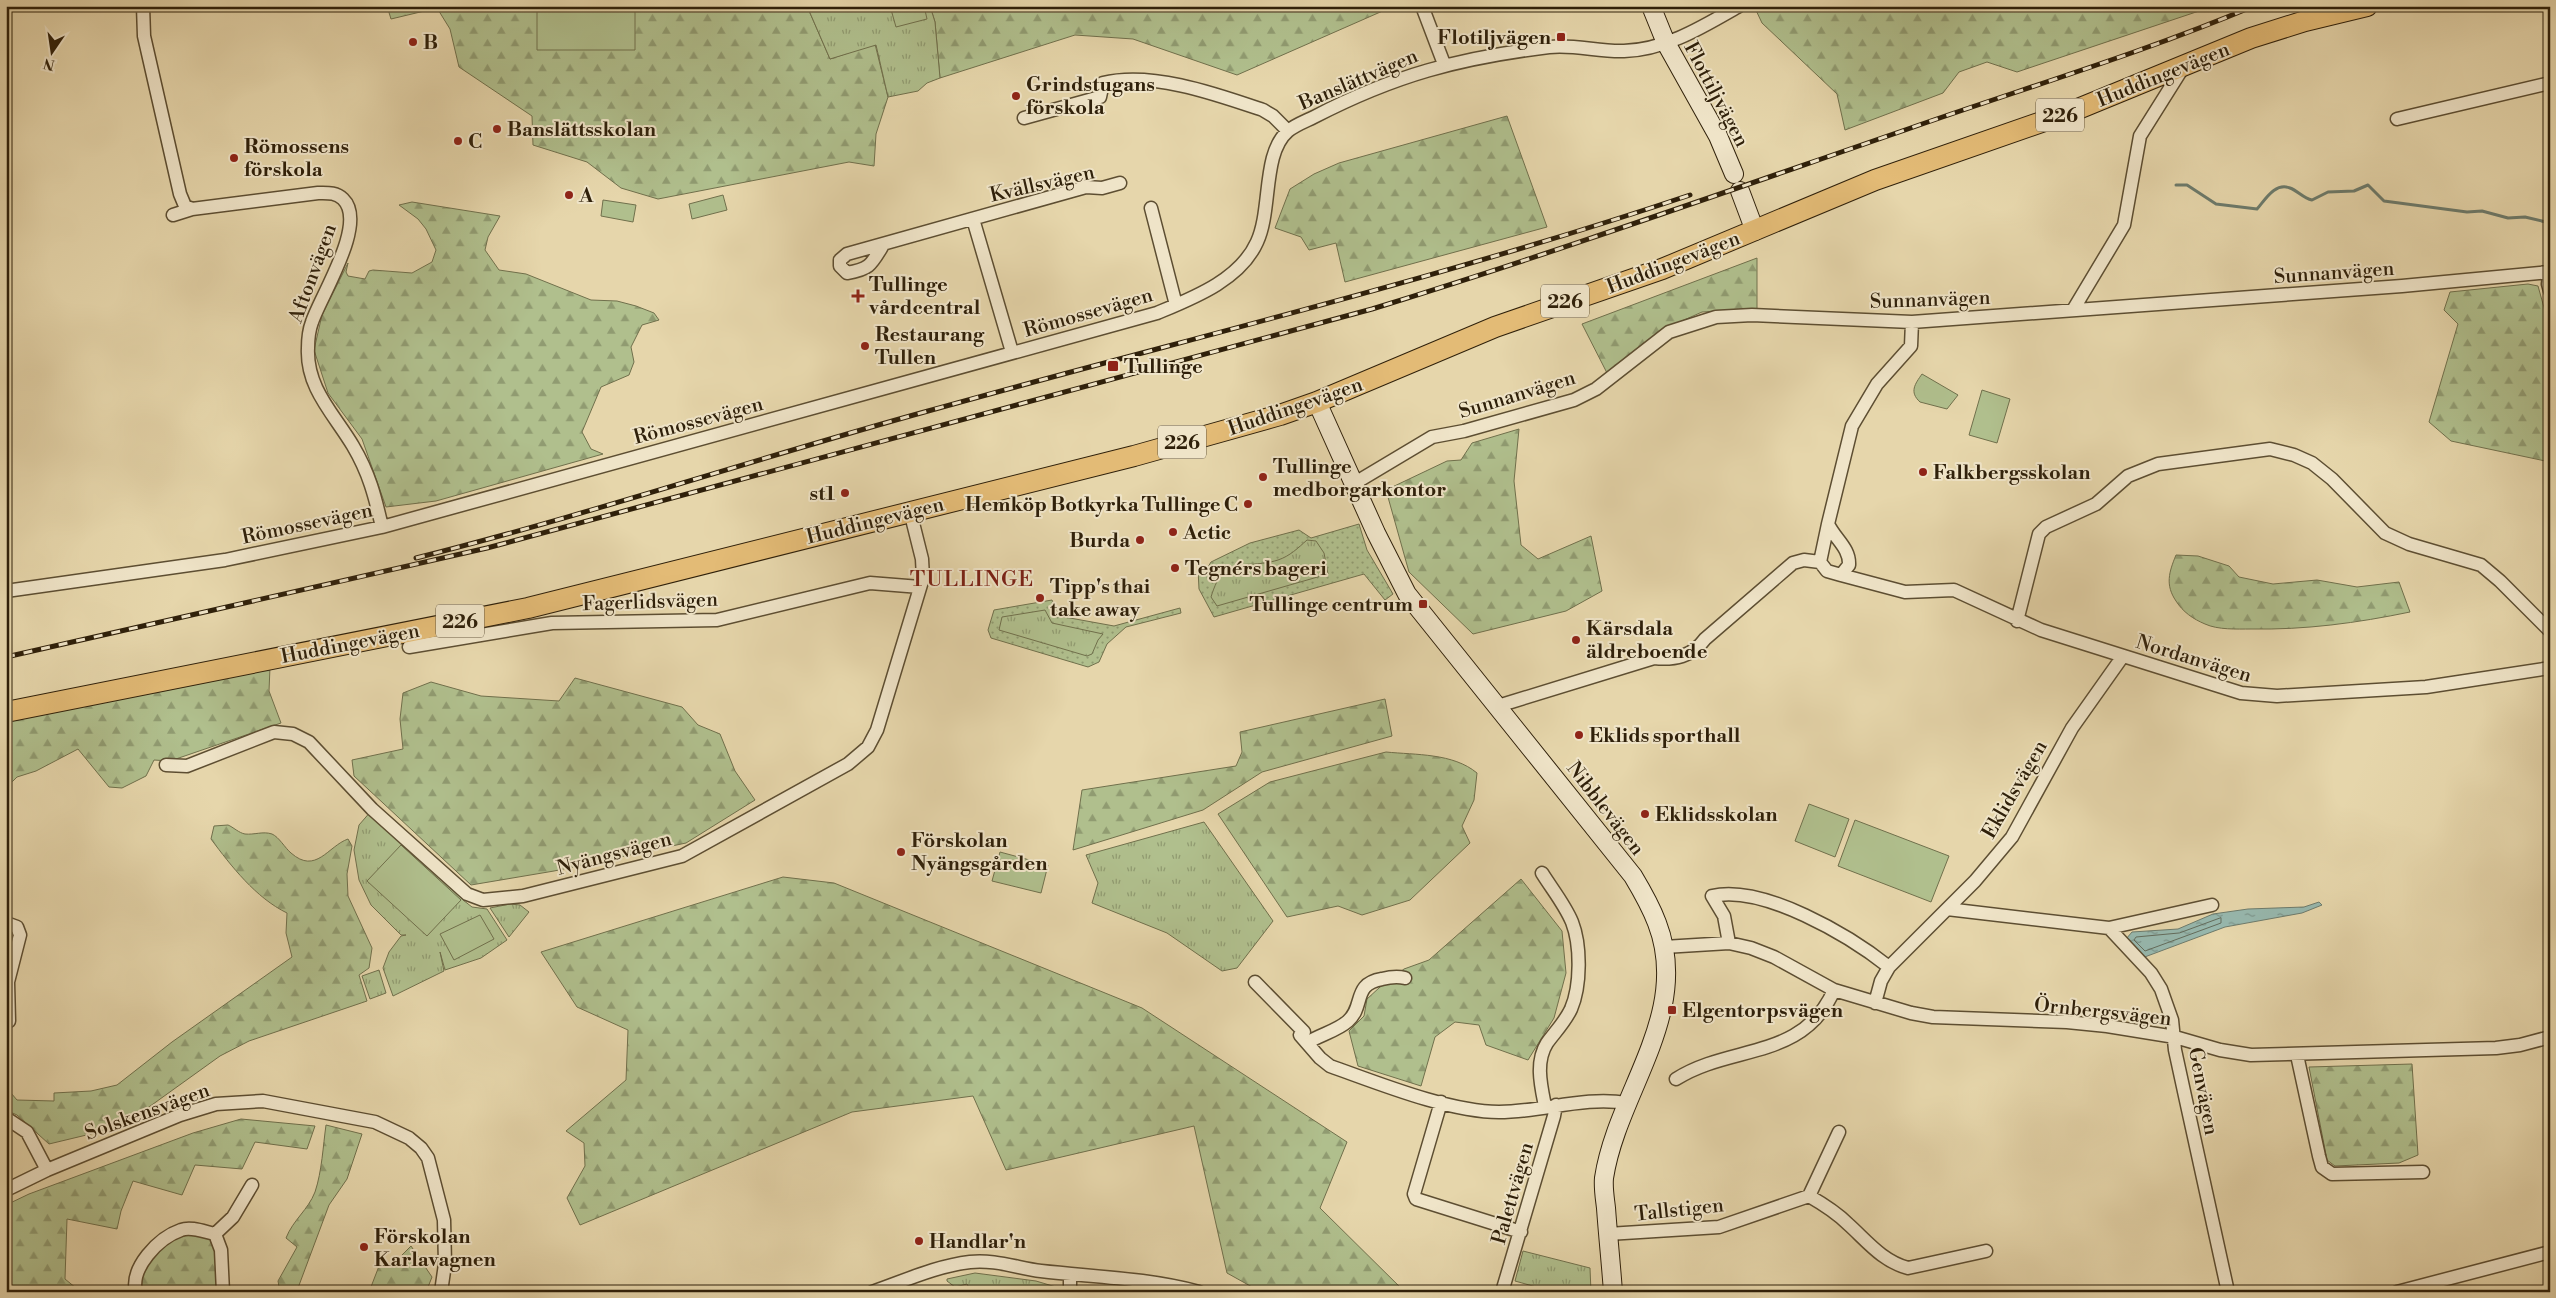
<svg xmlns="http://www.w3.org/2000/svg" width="2556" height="1298" font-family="'Libre Bodoni',serif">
<defs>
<pattern id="grass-dots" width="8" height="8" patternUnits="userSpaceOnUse" patternTransform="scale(1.25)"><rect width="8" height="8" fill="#b0bf8d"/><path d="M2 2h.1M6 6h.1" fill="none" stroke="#909b71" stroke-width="1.8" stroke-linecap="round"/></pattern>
<pattern id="forest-firs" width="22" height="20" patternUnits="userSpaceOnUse" patternTransform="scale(1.25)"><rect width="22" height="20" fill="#b0bf8d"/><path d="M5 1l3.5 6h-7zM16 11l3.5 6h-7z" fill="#909b71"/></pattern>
<pattern id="park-tufts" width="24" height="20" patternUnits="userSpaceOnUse" patternTransform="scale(1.25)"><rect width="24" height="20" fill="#b0bf8d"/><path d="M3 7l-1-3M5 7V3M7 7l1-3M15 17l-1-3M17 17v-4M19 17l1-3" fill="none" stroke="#909b71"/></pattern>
<pattern id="water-ripples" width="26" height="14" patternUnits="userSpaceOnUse" patternTransform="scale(1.25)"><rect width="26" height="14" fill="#97b8ae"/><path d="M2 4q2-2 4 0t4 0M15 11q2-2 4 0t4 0" fill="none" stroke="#7c958c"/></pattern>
</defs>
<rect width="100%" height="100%" fill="#e6d6ab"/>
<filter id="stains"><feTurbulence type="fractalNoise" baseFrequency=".004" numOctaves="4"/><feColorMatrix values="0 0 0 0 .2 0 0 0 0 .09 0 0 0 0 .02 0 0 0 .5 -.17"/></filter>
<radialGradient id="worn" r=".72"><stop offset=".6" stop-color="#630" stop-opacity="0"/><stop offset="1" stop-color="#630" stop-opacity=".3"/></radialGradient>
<path fill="url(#grass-dots)" stroke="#70704c" d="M1359,524L1367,550L1393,594L1385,600L1364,574L1214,617L1199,589L1198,569L1208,567L1211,562L1250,543L1299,530L1311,538Z
M1052,600L1059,616L1114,626L1180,608L1181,613L1126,627L1107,644L1099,662L1088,667L991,638L988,630L994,610Z"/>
<path fill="url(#forest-firs)" stroke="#70704c" d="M387,6H807L830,59L875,44L888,97L876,134L874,166L849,162L658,199L621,188L587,162L533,145L532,116L459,67L450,29L437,8L391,19Z
M930,6H1394L1237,75L1133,39L1075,35L940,78L935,22Z
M2214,6L2017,72L1987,62L1959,72L1943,93L1845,130L1837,94L1762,23L1754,6Z
M1507,116L1547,227L1345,282L1336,243L1309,250L1301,237L1275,228L1290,189L1314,174L1339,163Z
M412,202L500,216L488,237L485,250L499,270L526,274L591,300L617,301L636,306L654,313L659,320L642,325L631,347L634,362L629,375L601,387L582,432L591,449L603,454L436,501L386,507L362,439L328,393L314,350L322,315L348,263L346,272L348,276L365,279L369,271L373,270L412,273L432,262L436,250L426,229L418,219L399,205Z
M1757,258V309L1702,312L1664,329L1607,373L1582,324Z
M2528,284L2538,286L2550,329V462L2451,441L2429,422L2458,324L2444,310L2450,292Z
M1519,429L1514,481L1521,545L1538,559L1591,536L1602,591L1566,611L1473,634L1409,572L1386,490L1447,461L1461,460L1472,443Z
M2176,555L2198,556L2229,566L2239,577L2273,584L2317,580L2357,587L2399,582L2410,612C2357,623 2305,630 2251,629C2237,629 2218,630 2205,624C2193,619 2183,612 2176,601C2165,585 2169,572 2176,555Z
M270,667L269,691L281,723L170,761L154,760L146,776L122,788L109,787L78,749L36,771L17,777L6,788V720Z
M575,678L682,707L698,725L720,734L735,771L755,800L686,843L554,871L471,885L354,776L352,760L403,749L400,719L403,693L431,682L481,696L559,701Z
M1385,699L1392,736L1262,772L1203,810L1073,850L1082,790L1236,766L1242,752L1240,732Z
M1386,752C1416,755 1453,753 1477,773L1474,800L1462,826L1470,843L1410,900L1362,915L1338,906L1287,917L1218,814L1270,782Z
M228,825C233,827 239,833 245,834C254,835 263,831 272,834C279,837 285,848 291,853C316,875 328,846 348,839L352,846L347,874L348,896L372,948L369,968L359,975L367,1001L249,1041L220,1056L142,1112L99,1132L49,1144L17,1115L6,1110V1092L11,1093L17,1100L54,1101V1093L91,1091L117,1085L172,1042L292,957L286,933L287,913C256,898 231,866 211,839L214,826Z
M783,877L834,883L1142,1008L1347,1142L1320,1208L1405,1292H1261L1227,1273L1194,1126L1006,1170L973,1096L852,1112L580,1225L567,1198L585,1166L584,1143L566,1131L626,1080L628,1030L577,1007L541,952Z
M1521,879L1562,931L1566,973L1554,1018L1528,1060L1486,1045L1479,1025L1455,1022L1435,1037L1421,1086L1358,1066L1349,1031L1364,1016L1367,999L1380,987L1404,969L1429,960Z
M2412,1064L2418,1155L2399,1163L2335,1166L2327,1160L2309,1067Z
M241,1119L315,1126L307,1149L255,1142L242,1169L195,1165L182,1195L133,1181L121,1211L117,1229L67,1219L65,1279L76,1288V1292H6V1205L29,1194L193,1133Z
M326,1125L362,1134L347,1179L329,1205L298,1288L307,1292H280L278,1281L297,1247L286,1238C293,1220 308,1210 315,1192C322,1171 323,1146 326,1125Z
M181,1234H203L213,1241L221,1292H139L145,1262Z
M411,1246L432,1277L426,1292H369L381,1261L392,1265Z"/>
<path fill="url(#park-tufts)" stroke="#70704c" d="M807,6H930L935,22L940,78L927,83L918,91L888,97L876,45L830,59Z
M1307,540L1316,541L1324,553L1328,574L1217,606L1211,597C1225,551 1243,571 1278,560C1290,556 1298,548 1307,540Z
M1045,610L1052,623L1103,634L1098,640L1092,654L1087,656L999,630L1002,617Z
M372,810L466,894L463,900L472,907L487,909L507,940L481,958L445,970L440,952L444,971L393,996L383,968L389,952L401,936L406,935H401L371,905L359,880L354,850L359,825Z
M1204,822L1273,921L1237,968L1222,971L1167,933L1092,903L1098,883L1086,855Z
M510,904L520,905L529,912L509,937L490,908Z
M379,970L386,993L370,999L362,976Z
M1523,1251L1590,1268L1591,1292H1554L1515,1281Z
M975,1273L1036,1281L1056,1287V1292H971L967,1284L955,1287L947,1281V1279Z"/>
<path fill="#b0bf8d" stroke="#70704c" d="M537,6H635V50H537Z
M890,6H924L927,19L896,27Z
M723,195L727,210L692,219L689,204Z
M603,200L636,205L633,222L601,216Z
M1922,374L1958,395L1947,409L1920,402C1909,392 1915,384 1922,374Z
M1982,390L2010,399L1997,443L1969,435Z
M1809,804L1849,819L1835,857L1795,841Z
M1855,820L1949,856L1931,902L1838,866Z
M401,845L461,900L427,936L367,881Z
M1000,852L1048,865L1041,893L992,881Z
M480,915L494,939L454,960L440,934Z"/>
<path fill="url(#water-ripples)" stroke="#6d7b6c" d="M2319,902L2322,905L2302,913L2225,927L2142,958L2126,939L2132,932L2178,929L2213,914L2248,909L2304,907Z"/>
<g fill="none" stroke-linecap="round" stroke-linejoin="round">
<path stroke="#636c5c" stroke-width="1" d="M2221,918V923L2145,951L2134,940L2136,937L2179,933Z"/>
<path stroke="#6d7b6c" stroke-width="3" d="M2176,185H2187L2216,204L2257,209C2265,200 2275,182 2290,188C2298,191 2303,198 2312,200L2328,192L2354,191L2368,185L2384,201L2467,212L2482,211L2508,218L2525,217L2550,223"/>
<g stroke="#5d4e32" stroke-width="15">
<path id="street" d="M143,6L144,36L180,194L185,206L192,209
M1422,6L1444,64
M1024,118L1100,97L1103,83C1152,71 1216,94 1263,110L1273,116L1288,131
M2397,119L2550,83
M1151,208L1176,305
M173,215L192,209L318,193C327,193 336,192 343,199C368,223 321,295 312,322C309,330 308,339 308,348C306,388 334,414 353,446C369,473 375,496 382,527
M973,219L1012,352
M883,245C871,265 870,269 847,273L840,266V260L847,254L1086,187L1102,188L1120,183
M2550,270L2548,284L2550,291
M2073,310L2124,225L2140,136L2184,66
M1355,483L1432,437L1464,431L1574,400L1596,389L1669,332L1716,317L1752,315L1912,322L2402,286L2549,272
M1820,562L1827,571L1841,575L1849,565C1850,548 1835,539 1828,524L1852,426L1877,384L1911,346L1912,322
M1841,575L1905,592L1954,590L2041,630L2241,693L2277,696L2426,687L2550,668
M6,591L225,560L382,527L1157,313C1193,298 1240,280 1257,242C1272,210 1262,153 1288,131C1295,125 1306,121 1314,117C1395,75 1459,58 1549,47C1574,44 1599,52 1624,51C1666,50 1704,26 1739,6
M2017,621L2039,534L2046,527L2096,504L2128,476L2158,464L2270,449L2294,455L2312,463L2332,479L2385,533L2409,544L2481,565L2500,581L2550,631
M409,647L552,623L717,620L870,583L920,587
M1498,706L1654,658C1674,660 1692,657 1705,639L1793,563L1804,560L1820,562L1828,524
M166,765L187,766L274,732L293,734L309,742L372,809L467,894L483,900L523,896L682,856L848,764L868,747L877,730L923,578L922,559L910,511
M1542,873C1552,889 1565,905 1572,922C1581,945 1581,986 1571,1009C1565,1022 1555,1032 1547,1043C1535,1062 1541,1086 1545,1106
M1947,909L2109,928L2151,973L2161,989L2172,1020L2175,1050L2185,1096L2228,1292
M6,923L17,927L20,935L8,982L9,1021
M2109,928L2212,905
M1729,943L1724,916L1712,896C1763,884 1850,936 1889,967
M1664,947L1729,943L1751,948L1774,957L1834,990L1911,1013L1933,1017L2067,1022L2107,1026L2175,1037L2220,1050L2251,1055L2496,1048L2520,1045L2550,1037
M1255,982L1304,1032L1300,1035L1320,1058L1330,1066C1378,1083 1449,1112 1499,1112C1543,1112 1583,1096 1627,1103
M1875,1003L1881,981L1889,967L1975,881L2012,837L2072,728L2123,656
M1307,1043C1319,1035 1337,1031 1348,1021C1365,1006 1352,984 1382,979C1390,977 1397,976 1405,978
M2297,1055L2319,1156L2322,1167L2332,1174L2423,1172
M1676,1079C1731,1044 1803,1061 1834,990
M1441,1102L1414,1194L1416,1199L1521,1232
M6,1118L27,1132L47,1170
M6,1190L47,1170L180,1115L216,1104L263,1101L375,1122L409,1138L421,1148L428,1158L444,1220L445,1264L441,1292
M1809,1196C1823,1204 1837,1213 1848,1224C1867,1241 1882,1261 1908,1268L1986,1251
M1608,1234L1719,1227L1809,1196L1839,1132
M1070,1274V1292
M136,1292C130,1268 158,1238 181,1230C191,1226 205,1232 215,1234
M223,1292L221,1250L215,1234L233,1217L252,1185
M872,1292C904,1281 936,1266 970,1262C993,1259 1018,1268 1041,1271C1094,1277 1147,1278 1199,1292
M1502,1292L1554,1116L1556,1105
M2397,1292L2550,1252"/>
</g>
<g stroke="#2f200a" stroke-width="20">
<path id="secondary" d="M1651,6L1666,43L1718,136L1734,174
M1740,191L1755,231
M1317,402L1376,533L1407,594L1633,876C1642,891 1651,907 1657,923C1692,1014 1617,1092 1604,1178C1603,1188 1605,1199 1606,1208C1608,1236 1611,1264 1613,1292"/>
</g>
<g stroke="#2f200a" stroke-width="22">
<path id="primary" d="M6,712L528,608L1134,456L1280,415L1317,402L1495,327L1662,269L1875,180L2073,111L2251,38L2305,21L2367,6"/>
</g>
<use href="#street" stroke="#efe4c8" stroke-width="12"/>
<use href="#secondary" stroke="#efe4c8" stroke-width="18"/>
<use href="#primary" stroke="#e3bb76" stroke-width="20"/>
<g stroke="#2f200a" stroke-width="5">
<path id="rail" d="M416,558C588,515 757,458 928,411C1182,340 1440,279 1690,195
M6,657L487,548L1372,309C1551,254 1728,191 1905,130C2021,89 2140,54 2254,6"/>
</g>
<use href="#rail" stroke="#efe4c8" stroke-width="3" stroke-dasharray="9" stroke-linecap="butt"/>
</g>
<g fill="#8f2418" stroke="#efe4c8" stroke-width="2">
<rect x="1556" y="32" width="10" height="10" rx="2.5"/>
<circle cx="413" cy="42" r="5"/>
<circle cx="1016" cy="96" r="5"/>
<circle cx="497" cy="129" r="5"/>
<circle cx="458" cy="141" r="5"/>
<circle cx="234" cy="158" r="5"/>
<circle cx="569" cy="195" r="5"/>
<path d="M855.5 288.5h5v5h5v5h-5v5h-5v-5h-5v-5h5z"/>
<circle cx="865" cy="346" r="5"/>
<rect x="1107" y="360" width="12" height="12" rx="2.5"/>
<circle cx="1923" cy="472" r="5"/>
<circle cx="1263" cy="477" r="5"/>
<circle cx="845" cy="493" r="5"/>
<circle cx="1248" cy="504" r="5"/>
<circle cx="1173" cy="532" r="5"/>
<circle cx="1140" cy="540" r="5"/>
<circle cx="1175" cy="568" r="5"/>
<circle cx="1040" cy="598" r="5"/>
<rect x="1418" y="599" width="10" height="10" rx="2.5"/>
<circle cx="1576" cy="640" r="5"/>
<circle cx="1579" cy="735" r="5"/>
<circle cx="1645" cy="814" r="5"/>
<circle cx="901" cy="852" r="5"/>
<rect x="1667" y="1005" width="10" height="10" rx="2.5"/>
<circle cx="919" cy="1241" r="5"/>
<circle cx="364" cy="1247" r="5"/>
</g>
<g text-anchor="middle" stroke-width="4" stroke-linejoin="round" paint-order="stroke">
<g fill="#efe4c8" stroke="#695b43" stroke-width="1">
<rect x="2036" y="98.5" width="48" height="33" rx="4"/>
<rect x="1541" y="284.5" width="48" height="33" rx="4"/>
<rect x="1158" y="425.5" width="48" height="33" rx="4"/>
<rect x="436" y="604.5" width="48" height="33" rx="4"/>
</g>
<g font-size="19" font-weight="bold" fill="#2f200a">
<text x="2060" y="122">226</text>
<text x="1565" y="308">226</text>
<text x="1182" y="449">226</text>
<text x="460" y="628">226</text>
</g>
<g font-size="20" font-weight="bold" fill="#2f200a" stroke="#efe4c8" text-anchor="start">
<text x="1551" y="44" text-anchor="end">Flotiljvägen</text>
<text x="423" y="49">B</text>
<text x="1026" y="91">Grindstugans<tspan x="1026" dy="23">förskola</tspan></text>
<text x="507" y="136">Banslättsskolan</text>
<text x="468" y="148">C</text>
<text x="244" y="153">Römossens<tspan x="244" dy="23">förskola</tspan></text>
<text x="579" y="202">A</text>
<text x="869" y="291">Tullinge<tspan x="869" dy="23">vårdcentral</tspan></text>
<text x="875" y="341">Restaurang<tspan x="875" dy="23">Tullen</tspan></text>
<text x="1124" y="373">Tullinge</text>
<text x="1273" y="473">Tullinge<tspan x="1273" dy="23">medborgarkontor</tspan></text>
<text x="1933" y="479">Falkbergsskolan</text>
<text x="835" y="500" text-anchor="end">st1</text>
<text x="1238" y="511" text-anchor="end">Hemköp Botkyrka Tullinge C</text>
<text x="1183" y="539">Actic</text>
<text x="1130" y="547" text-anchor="end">Burda</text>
<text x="1185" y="575">Tegnérs bageri</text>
<text x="1050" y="593">Tipp's thai<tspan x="1050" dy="23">take away</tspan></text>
<text x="1413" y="611" text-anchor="end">Tullinge centrum</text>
<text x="1586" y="635">Kärsdala<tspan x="1586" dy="23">äldreboende</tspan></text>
<text x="1589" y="742">Eklids sporthall</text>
<text x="1655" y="821">Eklidsskolan</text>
<text x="911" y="847">Förskolan<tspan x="911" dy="23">Nyängsgården</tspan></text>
<text x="1682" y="1017">Elgentorpsvägen</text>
<text x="374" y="1243">Förskolan<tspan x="374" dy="23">Karlavagnen</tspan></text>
<text x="929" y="1248">Handlar'n</text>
</g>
<g font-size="20" fill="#2f200a" stroke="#efe4c8">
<text transform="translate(2163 74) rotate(-22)" y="7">Huddingevägen</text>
<text transform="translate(1358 79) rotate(-23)" y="7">Banslättvägen</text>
<text transform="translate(1717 94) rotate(62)" y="7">Flottiljvägen</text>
<text transform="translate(1042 183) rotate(-13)" y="7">Kvällsvägen</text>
<text transform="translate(1673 262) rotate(-21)" y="7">Huddingevägen</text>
<text transform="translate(2334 272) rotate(-4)" y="7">Sunnanvägen</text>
<text transform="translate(312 273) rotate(-70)" y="7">Aftonvägen</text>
<text transform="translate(1930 299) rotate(-2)" y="7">Sunnanvägen</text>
<text transform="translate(1088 312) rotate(-16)" y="7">Römossevägen</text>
<text transform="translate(1517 394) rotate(-17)" y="7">Sunnanvägen</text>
<text transform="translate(1295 406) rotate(-19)" y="7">Huddingevägen</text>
<text transform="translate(698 420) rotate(-15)" y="7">Römossevägen</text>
<text transform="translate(875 520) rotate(-14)" y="7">Huddingevägen</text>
<text transform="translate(307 523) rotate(-12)" y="7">Römossevägen</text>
<text transform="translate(650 601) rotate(-2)" y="7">Fagerlidsvägen</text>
<text transform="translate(350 643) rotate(-11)" y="7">Huddingevägen</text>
<text transform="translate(2194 658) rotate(17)" y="7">Nordanvägen</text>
<text transform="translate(2014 789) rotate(-60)" y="7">Eklidsvägen</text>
<text transform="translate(1606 808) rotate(52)" y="7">Nibblevägen</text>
<text transform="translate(614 853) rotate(-15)" y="7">Nyängsvägen</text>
<text transform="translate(2103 1011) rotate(6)" y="7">Örnbergsvägen</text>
<text transform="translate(2204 1091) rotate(79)" y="7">Genvägen</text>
<text transform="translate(147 1111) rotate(-20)" y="7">Solskensvägen</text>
<text transform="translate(1512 1193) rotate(-74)" y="7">Palettvägen</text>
<text transform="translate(1679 1209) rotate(-6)" y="7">Tallstigen</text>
</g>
<g font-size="22" letter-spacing="1" fill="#7a1f14" stroke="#efe4c8">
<text x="972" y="586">TULLINGE</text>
</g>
</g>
<rect width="2556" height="1298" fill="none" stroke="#e6d6ab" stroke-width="25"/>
<rect x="8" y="8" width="2541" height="1283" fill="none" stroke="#2f200a" stroke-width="2.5"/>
<rect x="12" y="12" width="2531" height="1273" fill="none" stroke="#2f200a"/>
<g transform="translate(52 52) rotate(193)" stroke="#efe4c8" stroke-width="4" paint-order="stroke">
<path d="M0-4L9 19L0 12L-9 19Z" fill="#2f200a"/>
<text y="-8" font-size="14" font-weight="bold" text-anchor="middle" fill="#2f200a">N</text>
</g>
<rect width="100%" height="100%" filter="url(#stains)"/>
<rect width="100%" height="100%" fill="url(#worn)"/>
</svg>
